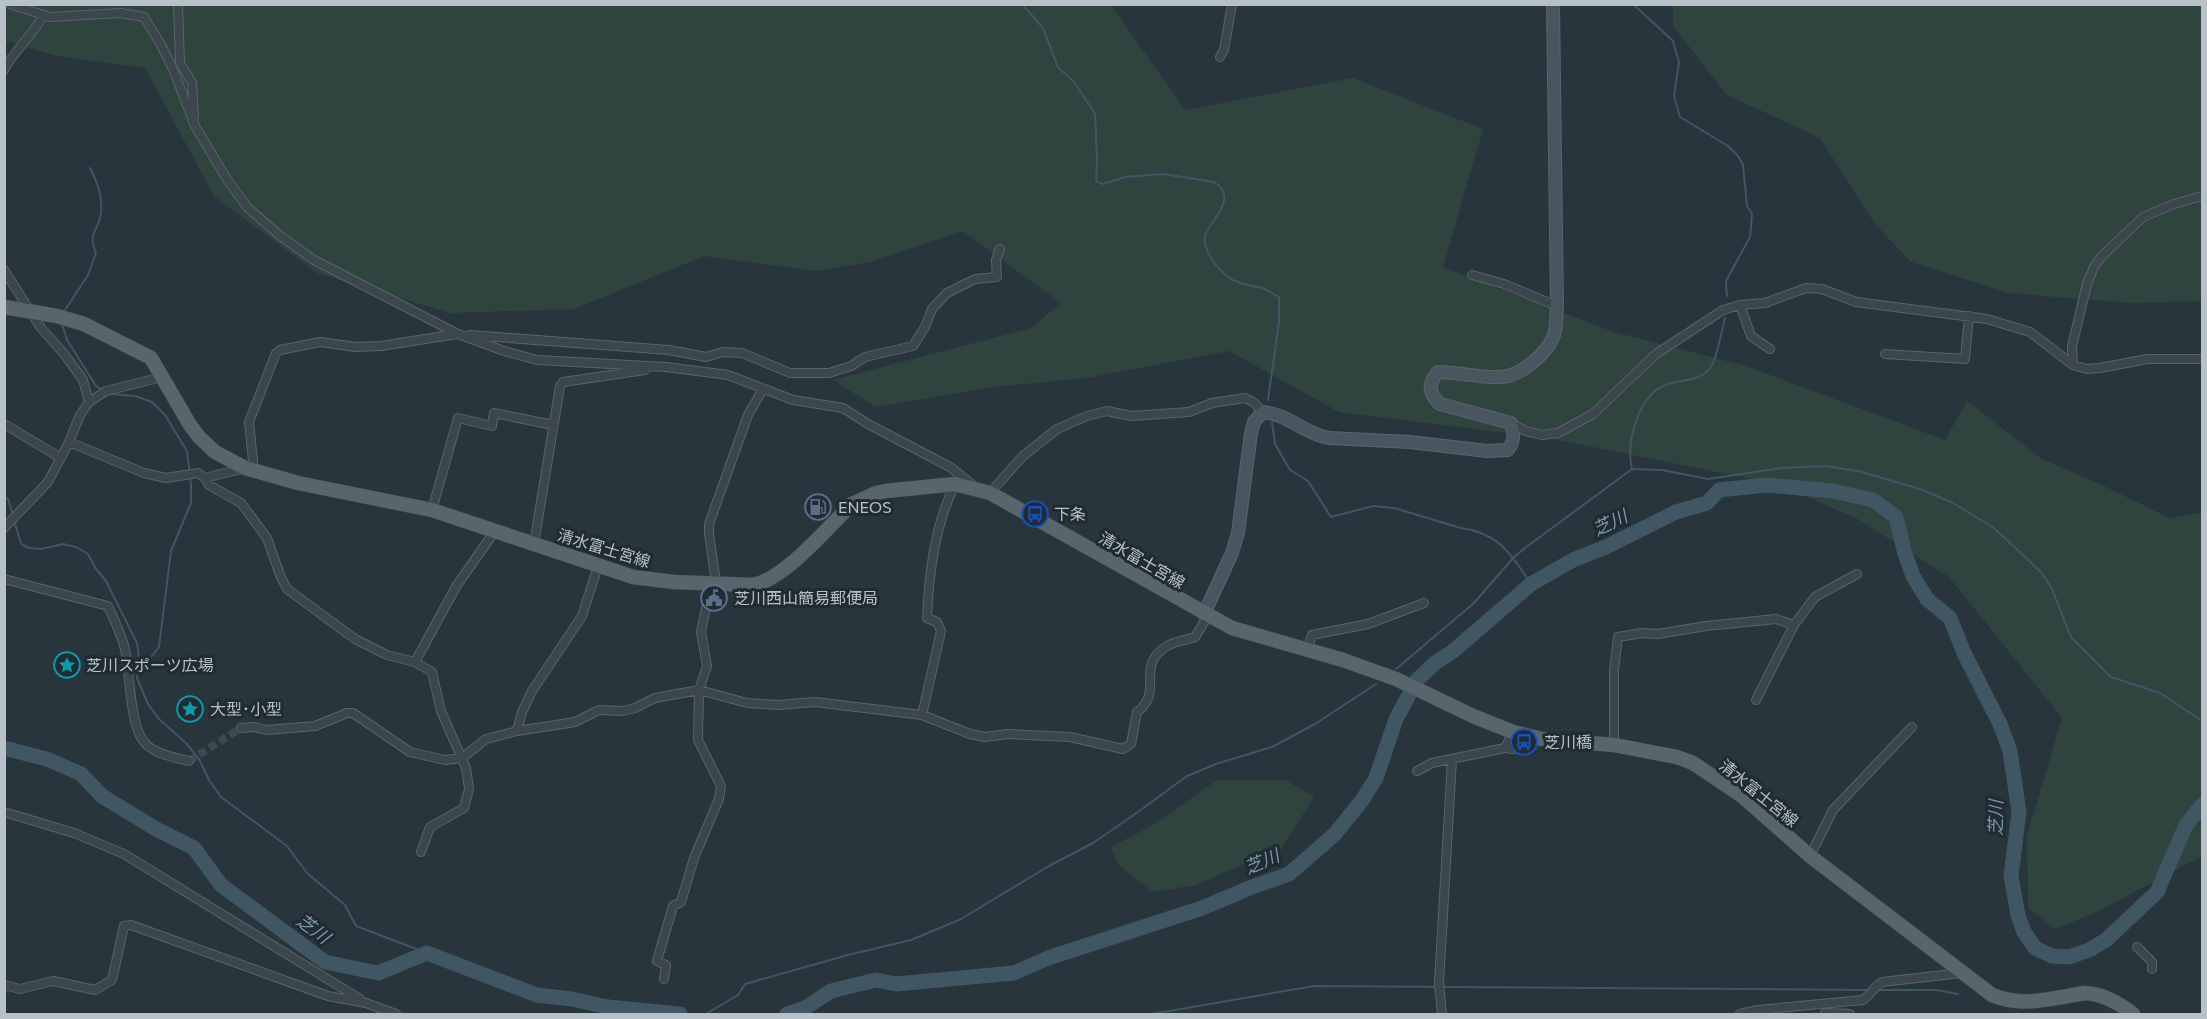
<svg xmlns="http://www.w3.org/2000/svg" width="2207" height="1019" font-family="Commissioner,'Noto Sans JP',sans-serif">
<rect width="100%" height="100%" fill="#28353c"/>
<path fill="#30443f" d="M1673,4L2202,5V301L2129,303L2009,293L1911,262L1875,224L1820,138L1727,95L1673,26Z
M4,5H1111L1185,110L1353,78L1483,129L1443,267L1614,332L1746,366L1945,440L1967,401L2042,459L2100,484L2169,518L2202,513V856L2099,911L2055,929L2028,908L2027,836L2062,718L1949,577L1856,518L1777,484L1553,439L1339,412L1229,351L1086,378L992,387L876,407L833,380L1031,328L1061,303L963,231L870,262L816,271L704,256L574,309L450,313L317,273L214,196L145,68L57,56L5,41Z
M1217,780H1285L1314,797L1279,852L1244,864L1196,885L1152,892L1118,864L1111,847L1155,824Z"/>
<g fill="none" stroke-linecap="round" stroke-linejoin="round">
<path stroke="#405663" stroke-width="2" d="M1022,4L1043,28L1058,67L1075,83L1095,114L1097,159L1096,181L1103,184L1125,177L1163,174L1214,182C1241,199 1207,222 1205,237C1203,251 1217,268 1227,276C1236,284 1251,285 1262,288C1268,290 1273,294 1279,297V322L1268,400
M1633,4L1673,41L1679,62L1674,96L1680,117L1728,146L1738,156L1743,165L1747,206L1752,214L1750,237L1726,281L1727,296
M63,313L88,275L96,253C87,232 99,231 101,213C103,196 97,182 90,168
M62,324L67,340L96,386L102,390
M109,394L135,396L152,402L165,415L187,451L191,485V503L171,551L159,647L138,674
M1272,422L1275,444L1290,470L1308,481L1331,517L1373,506L1394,508L1461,528C1499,533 1512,555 1531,584
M1632,469C1626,444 1637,400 1661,387C1678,378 1699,384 1711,367C1717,358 1722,329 1725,318
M4,496L8,499L13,515
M14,520L21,544L29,548L41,549L63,544L76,547L88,554L96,569L106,581L137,643L139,659L137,678L148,704L159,719L186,743L199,759L209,780L221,797L287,846L307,873L345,905L356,926L427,953
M1396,669L1474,603L1513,558L1525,548L1632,469L1662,470L1708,479L1781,468L1825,466L1858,471L1920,489L1953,503L1994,528L2040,571L2051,587L2071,637L2111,677L2160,693L2202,721
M1876,990H1936L1958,994
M706,1014L738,995L745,984L848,955L911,940L961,919L1049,866L1093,843L1138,812L1187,776L1216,764L1272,747L1315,724L1376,684
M1152,1014L1314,986L1870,990"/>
<path stroke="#405663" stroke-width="15" d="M4,748L47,759L81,774L102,796L156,829L194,848L221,885L325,962L378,973L427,953L537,995L572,999L608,1007L680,1014
M787,1014L805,1008L831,991L876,980L896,984L1014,973L1048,958L1202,908L1252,887L1289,874L1335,834L1363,799L1376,778L1396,719L1417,680L1435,663L1452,652L1531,584L1573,560L1606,547L1676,512L1707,503L1719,490L1766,485L1833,491L1873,500L1896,517L1905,554L1913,576L1927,599L1950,618L1964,653L2000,724L2010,751L2019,812L2011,876L2018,915L2024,932L2035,948L2052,956L2069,957L2089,950L2106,940L2157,892L2186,825L2202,805"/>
<path stroke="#3d4a51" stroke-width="8" stroke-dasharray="8 4" stroke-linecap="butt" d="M189,761L241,728"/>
<g stroke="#59646a" stroke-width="10">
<path id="street" d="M10,4L50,17L121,13L144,17L160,43L173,69L195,126L228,181L248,208L279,235L314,260L458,334L504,351L537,360L666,367L728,375L793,400L843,408L868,424L950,467L974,486
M178,4L180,63L192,83L194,116
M1220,57L1224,50L1232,4
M4,70C14,50 34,35 43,15
M4,270L41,328L65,355L83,380L89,402
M1472,275L1504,284L1557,306
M1740,305L1751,336L1770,349
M470,335L669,350L706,357L723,352L742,353L790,373H829L851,366L865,357L913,346L925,327L932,309L947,293L975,279L997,277L996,260L1000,249
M1885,354L1965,359L1969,316
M2073,365L2072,346L2087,284L2094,267L2102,256L2143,217L2174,204L2202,196
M1511,423L1525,431L1542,435L1558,433L1593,414L1656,354L1723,310L1740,305L1765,303L1806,288L1822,289L1856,302L1987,319L2030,332L2073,365L2087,369L2100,368L2147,359H2202
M4,424L61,458
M69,442L144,473L166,478L198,473L205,478L245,468
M254,471L249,422L276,353L280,350L320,342L356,347L381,346L457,334
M205,478L209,485L241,503L267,538L280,575L287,589L355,639L387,655L415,662L432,672L441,711L466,768L469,789L464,808L430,827L421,852
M990,493L1023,456L1057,429L1087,416L1107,411L1131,416L1189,412L1212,403L1245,398L1253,402L1263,412
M432,510L458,418L492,426L494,413L553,425
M4,528L48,482L69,442L80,415L89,402L106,391L162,377
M534,544L560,386L563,382L645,370
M4,579L108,606C115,622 123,637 126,654C130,676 130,729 146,744C157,755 174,757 189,761
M716,583L709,533V524L748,415L763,389
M1307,650L1312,635L1368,624L1424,603
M415,662L457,585L495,531
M1756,700L1794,625L1815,597L1857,574
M922,715L941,631L937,622L927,618C929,572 935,525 955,484
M241,728L254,727L267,730L315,726L347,713H353L410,752L445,760L462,758L486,739L517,731L575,722L599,710L623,711L635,708L655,698L699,690L747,703L778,705L815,702L922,715L970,734L985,737L1008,734L1070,737L1123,749L1131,744L1137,712C1165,691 1134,666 1167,646C1175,641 1187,640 1195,637L1208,616
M517,731L522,712L532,691L582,616L598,566
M1614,745V670L1618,637L1642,633L1658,634L1706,626L1776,619L1794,625
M1505,748L1512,749L1528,746
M1417,771L1432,763L1505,748L1513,732
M4,812L74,833L124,854L360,999
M1810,856L1833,810L1912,727
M2137,947L2152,962V969
M664,979L666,965L657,961L673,906L681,902L694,858L719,799L721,786L698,740L699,690L707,666L701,632L711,584
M4,985L20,989L53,981L95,990L112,980L124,926L131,925L328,996L366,1003L396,1014
M1825,1013L1850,1014
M1442,1014L1439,983L1452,760
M1740,1014L1758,1010L1863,1000C1871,994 1874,987 1882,982L1961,973"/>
</g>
<g stroke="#59646a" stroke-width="14">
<path id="secondary" d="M1204,614L1232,553L1238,533L1251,433L1254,422L1263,412C1288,414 1305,434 1329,438L1410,442L1487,451L1508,450C1515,440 1514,434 1511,423L1440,404C1429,394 1427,384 1438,372C1459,372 1480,378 1500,377C1520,377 1547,354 1554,335C1557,326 1556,315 1557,306L1553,4"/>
</g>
<g stroke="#475259" stroke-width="15">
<path id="primary" d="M4,307L57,316L84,324L151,358L190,425L199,437L215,452L245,468L298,483L432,510L633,577L674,582L753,585C784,580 828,527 852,504L876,493L886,491L955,484L990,493L1232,628L1343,660L1396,679L1473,716L1513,732L1542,739L1614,745L1677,757L1693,763L1742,796L1810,856L1992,995C2023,1008 2053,998 2085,993C2103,994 2119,1003 2133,1014"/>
</g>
<use href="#street" stroke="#3b464d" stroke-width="8"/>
<use href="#secondary" stroke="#4a565f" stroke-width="12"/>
<use href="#primary" stroke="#59656c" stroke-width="14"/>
</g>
<defs>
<g id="fuel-ring" transform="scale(1.35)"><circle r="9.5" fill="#202b32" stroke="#5c6f8a" stroke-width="1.5"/><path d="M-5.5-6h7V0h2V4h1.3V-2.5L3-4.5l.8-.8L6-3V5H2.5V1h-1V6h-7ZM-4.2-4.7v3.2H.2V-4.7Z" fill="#5c6f8a"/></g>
<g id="bus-ring" transform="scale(1.35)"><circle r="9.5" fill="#202b32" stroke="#1a4fb4" stroke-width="1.5"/><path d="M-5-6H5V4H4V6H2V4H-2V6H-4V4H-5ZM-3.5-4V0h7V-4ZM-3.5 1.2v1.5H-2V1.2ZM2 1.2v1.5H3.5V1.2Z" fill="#1a4fb4"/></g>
<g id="civic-ring" transform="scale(1.35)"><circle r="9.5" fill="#202b32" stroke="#5c6f8a" stroke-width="1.5"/><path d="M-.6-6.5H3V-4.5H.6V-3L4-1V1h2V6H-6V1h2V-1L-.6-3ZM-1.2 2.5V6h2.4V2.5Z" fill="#5c6f8a"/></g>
<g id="sight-ring" transform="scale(1.35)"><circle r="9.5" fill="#202b32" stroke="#0f9aa8" stroke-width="1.5"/><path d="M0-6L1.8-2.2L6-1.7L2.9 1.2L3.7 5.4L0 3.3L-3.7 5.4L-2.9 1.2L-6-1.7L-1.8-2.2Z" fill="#0f9aa8"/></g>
</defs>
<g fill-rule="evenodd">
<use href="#fuel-ring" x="818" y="507"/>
<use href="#bus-ring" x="1035" y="514"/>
<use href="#civic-ring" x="714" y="598"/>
<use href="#sight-ring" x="67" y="665"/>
<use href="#sight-ring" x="190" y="709"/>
<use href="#bus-ring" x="1524" y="742"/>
</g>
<g text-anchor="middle" stroke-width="6" stroke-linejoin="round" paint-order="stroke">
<g font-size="16" fill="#b7c1c7" stroke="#202b32" text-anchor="start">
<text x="838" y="513">ENEOS</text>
<text x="1054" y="520">下条</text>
<text x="734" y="604">芝川西山簡易郵便局</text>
<text x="86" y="671">芝川スポーツ広場</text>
<text x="210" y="715">大型･小型</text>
<text x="1544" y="748">芝川橋</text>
</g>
<g font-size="16" fill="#b7c1c7" stroke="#202b32">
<text transform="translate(604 548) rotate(17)" y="6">清水富士宮線</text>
<text transform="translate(1142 560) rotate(30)" y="6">清水富士宮線</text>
<text transform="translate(1759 793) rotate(39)" y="6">清水富士宮線</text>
</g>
<g font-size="18" font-style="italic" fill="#7c97a7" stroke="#202b32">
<text transform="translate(1610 523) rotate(-26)" y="6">芝川</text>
<text transform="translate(1996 818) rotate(-89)" y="6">芝川</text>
<text transform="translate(1262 862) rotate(-23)" y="6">芝川</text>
<text transform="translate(313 929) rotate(37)" y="6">芝川</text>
</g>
</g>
<rect width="2207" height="1019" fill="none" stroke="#b7c1c7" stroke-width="12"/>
</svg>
